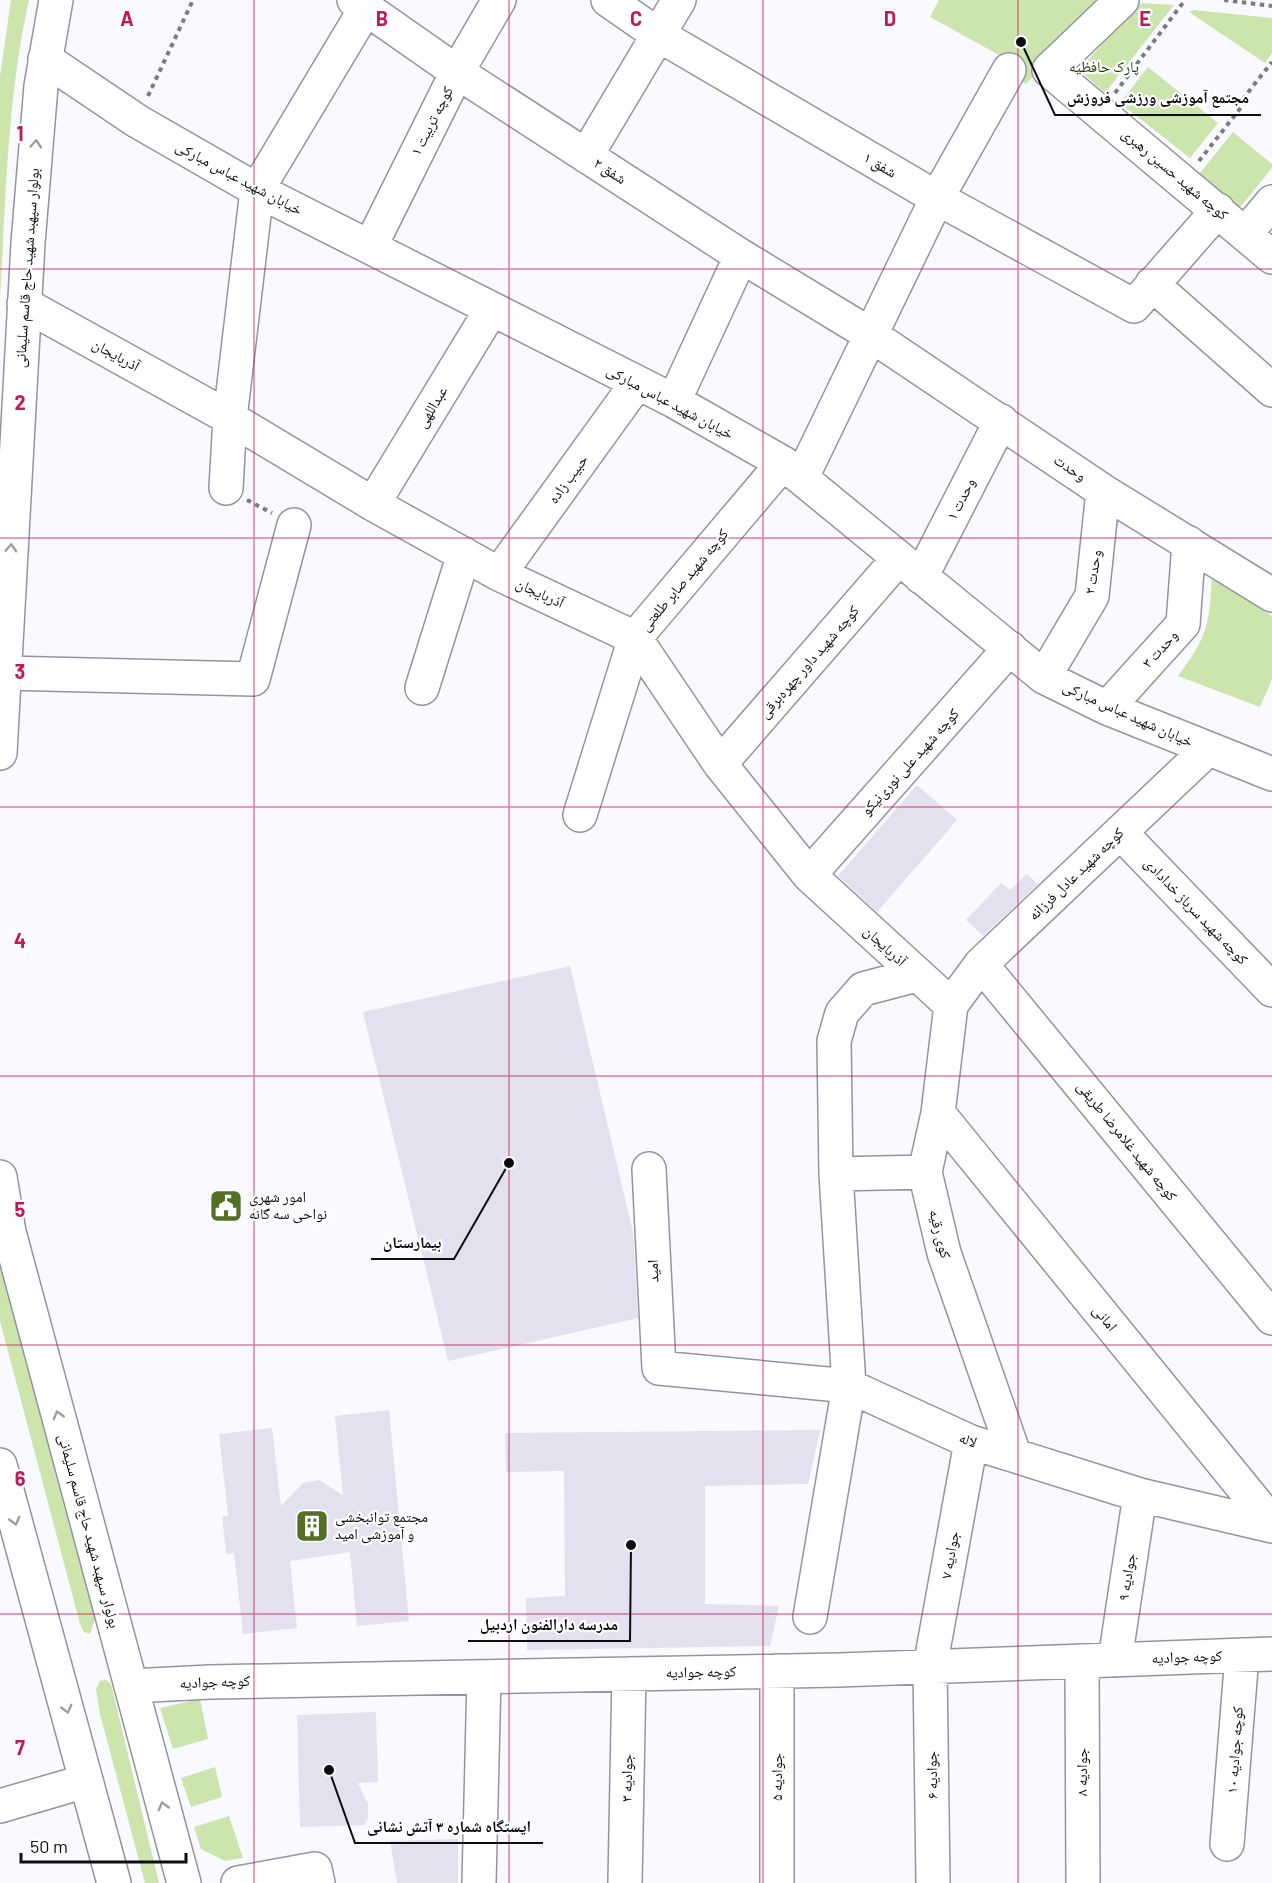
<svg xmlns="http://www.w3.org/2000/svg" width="1272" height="1883" font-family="Barlow,'Noto Naskh Arabic',sans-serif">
<rect width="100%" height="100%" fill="#faf9ff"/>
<path fill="#cbe5ac" d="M11,0H29C7,97 6,199 0,298V76Z
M939,0H1106L1026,84L1015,78L1019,66L930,17Z
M1142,3L1174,5L1105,93L1079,70L1128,15Z
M1194,10L1272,18V53L1265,63L1189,12Z
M1148,67L1218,123L1190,158L1120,103Z
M1233,132L1272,164V168L1237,211L1196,178Z
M1212,576L1272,616V679L1260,707L1178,676C1208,636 1209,625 1212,576Z
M0,1258L95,1619L90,1634L84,1632L80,1624L0,1321Z
M106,1680L111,1684L159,1883H145L100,1714L96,1689L100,1681Z
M200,1699L208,1739L173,1749L160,1708Z
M215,1767L222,1797L191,1807L181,1778Z
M229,1816L243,1858L225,1861L201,1849L194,1827Z"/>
<path fill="#e3e0ef" d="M917,785L957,820L877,912L838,876Z
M1027,874L1038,884L983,936L966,920L1001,883L1010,890Z
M570,966L633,1232L638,1318L448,1361L363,1012Z
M389,1410L409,1621L357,1626L350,1552L290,1561L297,1628L243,1634L234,1553L226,1554L222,1516H228L219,1434L272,1428L281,1506L303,1483L319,1480L343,1495L335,1416Z
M820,1430L808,1484L705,1486V1604L779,1606L770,1646L527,1650L526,1598L565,1596L564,1471L506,1472L505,1433Z
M376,1712L378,1782L358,1783L368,1804V1819L364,1825L300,1827L297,1715Z
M458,1839V1883H397L390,1841Z"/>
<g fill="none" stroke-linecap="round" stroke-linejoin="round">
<g stroke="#9693a1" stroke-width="36">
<path id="minor" d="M354,0L457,72L741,256L871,335L1103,491L1272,595
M608,0L657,34L937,198L1134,306L1218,210
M1122,0L1049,70L1272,257
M45,59L137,121L257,190L674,401L783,463L1044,677L1107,708L1272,774
M586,156L679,0
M1246,233L1272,202
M371,245L457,72L499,0
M1152,284L1272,390
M24,304L230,418L373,504L499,574L635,638L720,764L809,875L951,1005
M674,401L741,256
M802,477L937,198L1009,70
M226,488L230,418L257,190L366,8
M373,504L491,310
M499,574L637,383
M921,577L1001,421
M5,673L253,679L294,525
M1044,677L1092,596L1103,491
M422,688L464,554
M1107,708L1183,624L1189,543
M720,764L898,559
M580,815L635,638L783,463
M1120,832L1272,990
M809,875L1010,648
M981,964L1272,1318
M951,1005L938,1113L925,1172L944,1253L1014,1454
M951,1005L981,964L1208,749
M938,1113L1272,1523
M649,1169L659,1368L849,1386L971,1442L1140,1495L1272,1526
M836,1174L925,1172
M810,1617L849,1386L836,1174L834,1041L842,1013L863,989L916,975
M1115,1660L1140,1495
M1082,1661L1083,1883
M131,1686L210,1682L839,1670L1272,1654
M0,1806L86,1781
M1227,1844L1242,1655
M238,1883L315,1869L318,1883
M479,1883L484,1677
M625,1883L629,1674
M777,1883V1671
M933,1883L930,1667L971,1442"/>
</g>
<g stroke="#9693a1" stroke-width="36">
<path id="major" d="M0,753L28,243L41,86L56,0
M0,1177L9,1232L184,1883
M0,1465L114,1883"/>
</g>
<path stroke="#7c7b80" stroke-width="4" stroke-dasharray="4.5 4.5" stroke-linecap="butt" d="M1224,0L1272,6
M1115,93L1185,0
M148,96L193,0
M1199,161L1246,101L1242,100L1272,62
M247,500L272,513"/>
<use href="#minor" stroke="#fff" stroke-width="33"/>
<use href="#major" stroke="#fff" stroke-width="33"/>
</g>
<defs><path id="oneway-chevron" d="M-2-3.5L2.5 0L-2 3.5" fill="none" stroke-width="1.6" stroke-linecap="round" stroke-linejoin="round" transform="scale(1.5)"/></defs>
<g stroke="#9e9ea0">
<use href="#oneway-chevron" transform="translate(36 144) rotate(-85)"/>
<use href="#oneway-chevron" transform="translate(11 548) rotate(-87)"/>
<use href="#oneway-chevron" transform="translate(58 1415) rotate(-105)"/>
<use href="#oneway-chevron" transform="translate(15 1521) rotate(75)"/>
<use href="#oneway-chevron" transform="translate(67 1709) rotate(75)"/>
<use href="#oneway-chevron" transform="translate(163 1806) rotate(-105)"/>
</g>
<path fill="none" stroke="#c2185b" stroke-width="1.5" stroke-opacity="0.55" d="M254,0V1883M509,0V1883M763,0V1883M1018,0V1883M0,269H1272M0,538H1272M0,807H1272M0,1076H1272M0,1345H1272M0,1614H1272"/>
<defs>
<g id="civic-square" transform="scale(1.725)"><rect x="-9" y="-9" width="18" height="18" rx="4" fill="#537025" stroke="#fff"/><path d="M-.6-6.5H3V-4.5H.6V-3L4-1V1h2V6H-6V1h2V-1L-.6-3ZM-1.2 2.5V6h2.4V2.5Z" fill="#fff"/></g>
<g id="building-square" transform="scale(1.725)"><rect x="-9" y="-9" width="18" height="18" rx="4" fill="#537025" stroke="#fff"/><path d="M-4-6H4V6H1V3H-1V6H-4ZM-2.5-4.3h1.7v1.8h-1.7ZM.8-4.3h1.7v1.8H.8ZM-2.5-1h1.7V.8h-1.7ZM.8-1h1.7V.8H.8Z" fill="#fff"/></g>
</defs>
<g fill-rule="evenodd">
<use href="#civic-square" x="226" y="1206"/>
<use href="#building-square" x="312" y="1526"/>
</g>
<g text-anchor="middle" stroke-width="4.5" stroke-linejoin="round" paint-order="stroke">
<g font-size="15" fill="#253804" stroke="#fff">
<text x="1104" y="72">پارک حافظیه</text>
</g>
<g font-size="15" fill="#0d0c11" stroke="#fff">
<text transform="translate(432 121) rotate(-63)" y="5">کوچه تربیت ۱</text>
<text transform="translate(880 165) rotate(30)" y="5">شفق ۱</text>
<text transform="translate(610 171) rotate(33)" y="5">شفق ۲</text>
<text transform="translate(1175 174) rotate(40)" y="5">کوچه شهید حسین رهبری</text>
<text transform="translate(239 178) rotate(28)" y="5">خیابان شهید عباس مبارکی</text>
<text transform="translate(27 268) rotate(-86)" y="5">بولوار سپهبد شهید حاج قاسم سلیمانی</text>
<text transform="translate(116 355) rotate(29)" y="5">آذربایجان</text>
<text transform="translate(670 402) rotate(28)" y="5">خیابان شهید عباس مبارکی</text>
<text transform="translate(432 407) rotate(-59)" y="5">عبداللهی</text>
<text transform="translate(1070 468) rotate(34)" y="5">وحدت</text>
<text transform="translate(568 479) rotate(-54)" y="5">حبیب زاده</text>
<text transform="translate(961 499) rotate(-63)" y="5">وحدت ۱</text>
<text transform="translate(1093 572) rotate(-81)" y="5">وحدت ۲</text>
<text transform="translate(684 580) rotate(-50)" y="5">کوچه شهید صابر طلعتی</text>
<text transform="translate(540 593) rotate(25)" y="5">آذربایجان</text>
<text transform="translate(1160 649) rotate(-48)" y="5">وحدت ۳</text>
<text transform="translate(809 662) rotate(-49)" y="5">کوچه شهید داور چهره‌برقی</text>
<text transform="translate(1128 714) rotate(24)" y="5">خیابان شهید عباس مبارکی</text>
<text transform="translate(910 762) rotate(-48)" y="5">کوچه شهید علی نوری‌نیکو</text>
<text transform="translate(1076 874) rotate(-44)" y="5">کوچه شهید عادل فرزانه</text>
<text transform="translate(1196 911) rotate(46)" y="5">کوچه شهید سرباز خدادادی</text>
<text transform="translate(885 946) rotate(43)" y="5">آذربایجان</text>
<text transform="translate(1127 1141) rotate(51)" y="5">کوچه شهید غلامرضا طریقی</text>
<text transform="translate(940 1234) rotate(76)" y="5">کوی رقیه</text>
<text transform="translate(653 1271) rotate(-92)" y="5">امید</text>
<text transform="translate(1105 1318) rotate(51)" y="5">امانی</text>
<text transform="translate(968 1440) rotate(21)" y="5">لاله</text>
<text transform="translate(89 1531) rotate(75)" y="5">بولوار سپهبد شهید حاج قاسم سلیمانی</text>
<text transform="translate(950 1555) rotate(-80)" y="5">جوادیه ۷</text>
<text transform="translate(1127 1577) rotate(-81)" y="5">جوادیه ۹</text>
<text transform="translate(1187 1657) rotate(-2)" y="5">کوچه جوادیه</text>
<text transform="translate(701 1672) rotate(-1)" y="5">کوچه جوادیه</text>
<text transform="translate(215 1682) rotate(-2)" y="5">کوچه جوادیه</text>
<text transform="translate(1235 1750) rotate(-86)" y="5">کوچه جوادیه ۱۰</text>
<text transform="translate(1082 1772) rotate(-90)" y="5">جوادیه ۸</text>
<text transform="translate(932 1775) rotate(-91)" y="5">جوادیه ۶</text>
<text transform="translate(777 1777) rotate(-90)" y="5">جوادیه ۵</text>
<text transform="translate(627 1778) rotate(-89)" y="5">جوادیه ۳</text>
</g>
<g font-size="15" fill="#0d0c11" stroke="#fff" text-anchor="start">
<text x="249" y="1202">امور شهری<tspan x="249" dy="17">نواحی سه گانه</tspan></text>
<text x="335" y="1522">مجتمع توانبخشی<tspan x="335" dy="17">و آموزشی امید</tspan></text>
</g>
</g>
<g font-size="20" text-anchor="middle" font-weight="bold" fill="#c2185b" stroke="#fff" stroke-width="4.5" stroke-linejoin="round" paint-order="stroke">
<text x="127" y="26">A</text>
<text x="382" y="26">B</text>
<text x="636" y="26">C</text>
<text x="890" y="26">D</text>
<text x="1145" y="26">E</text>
<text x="20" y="141">1</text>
<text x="20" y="410">2</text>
<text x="20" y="679">3</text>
<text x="20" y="948">4</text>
<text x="20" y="1217">5</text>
<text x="20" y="1486">6</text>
<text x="20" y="1755">7</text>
</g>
<path fill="none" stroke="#0d0c11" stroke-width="2" d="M1021 42L1055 115H1261M509 1163L454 1259H371M631 1545L630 1641H468M329 1770L355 1843H543"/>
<g fill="#0d0c11" stroke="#fff" stroke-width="2">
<circle cx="1021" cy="42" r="6"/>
<circle cx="509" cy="1163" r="6"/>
<circle cx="631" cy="1545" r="6"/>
<circle cx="329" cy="1770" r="6"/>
</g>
<g font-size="16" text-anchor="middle" font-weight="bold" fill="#0d0c11" stroke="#fff" stroke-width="4.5" stroke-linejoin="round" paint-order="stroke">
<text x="1158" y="103">مجتمع آموزشی ورزشی فروزش</text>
<text x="412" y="1248">بیمارستان</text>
<text x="549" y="1630">مدرسه دارالفنون اردبیل</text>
<text x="449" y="1832">ایستگاه شماره ۳ آتش نشانی</text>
</g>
<path d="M21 1853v9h165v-9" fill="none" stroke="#0d0c11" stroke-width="3"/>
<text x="30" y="1853" font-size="18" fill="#0d0c11" stroke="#ffffff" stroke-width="4.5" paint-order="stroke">50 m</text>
</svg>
